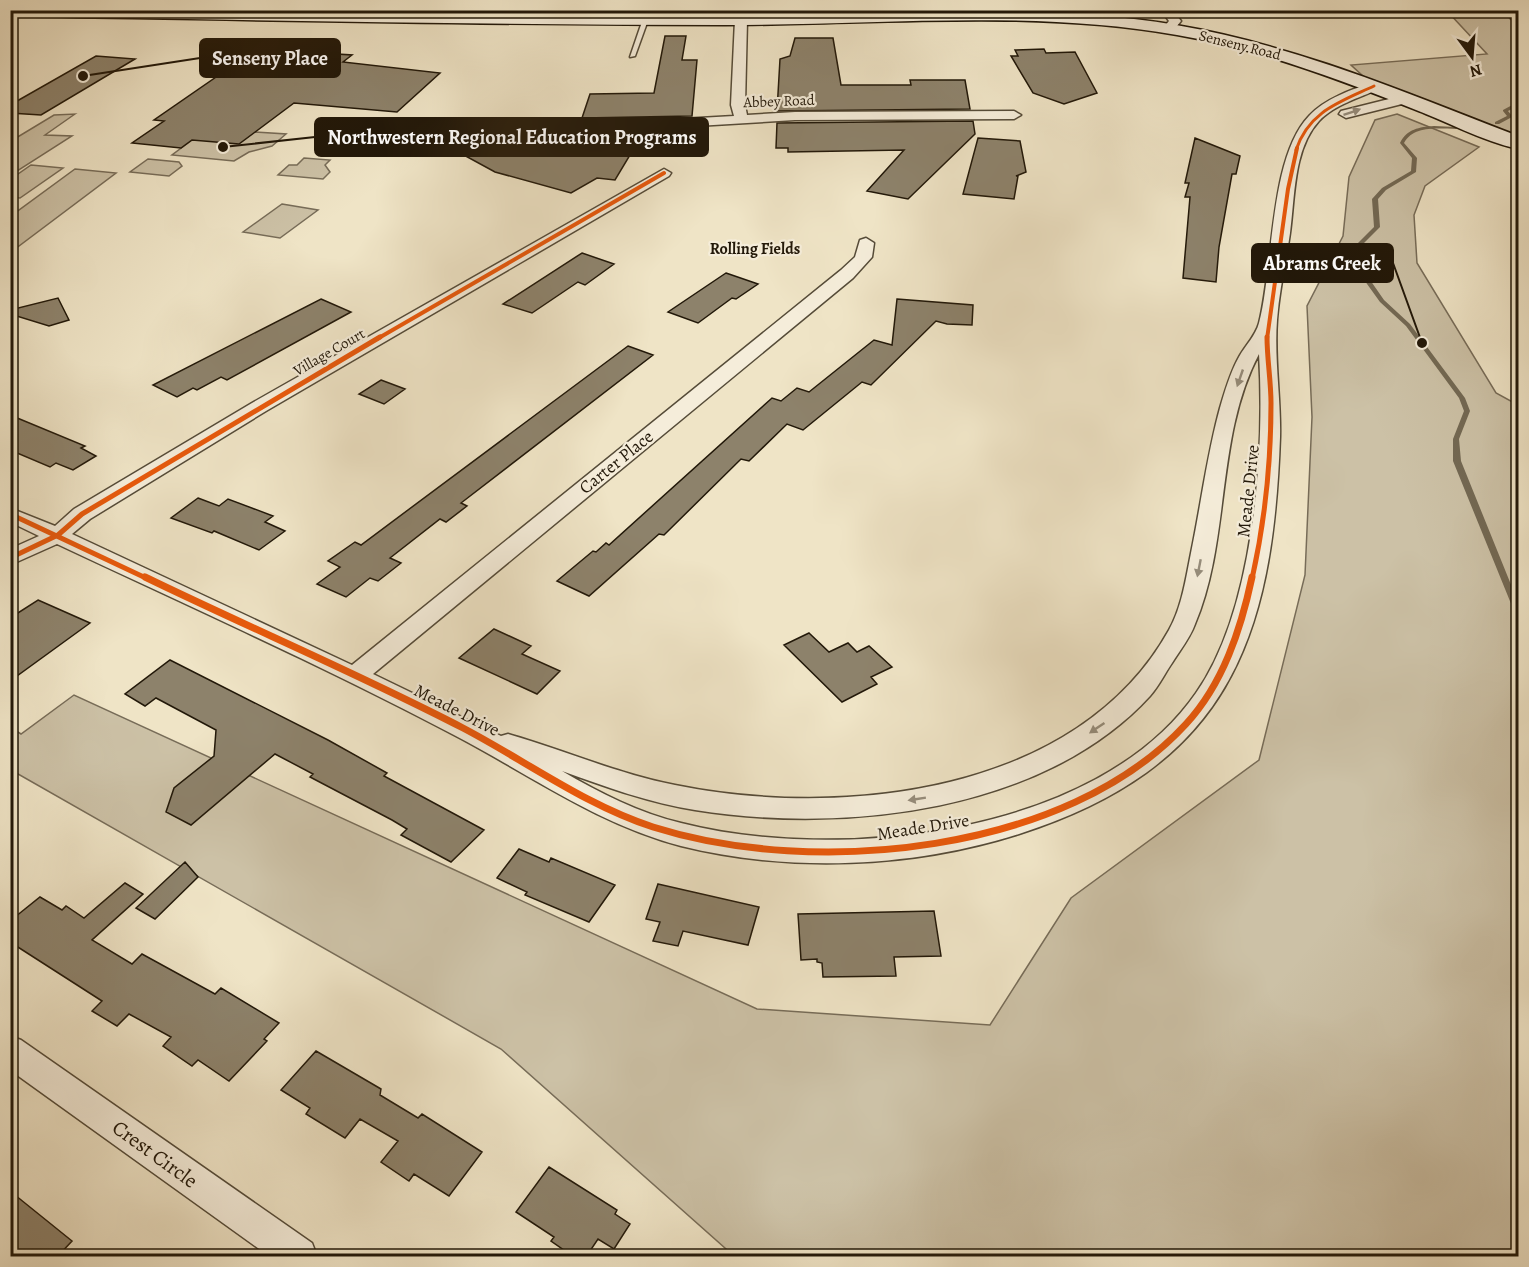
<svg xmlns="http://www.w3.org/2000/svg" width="1529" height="1267" font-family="Alegreya,serif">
<rect width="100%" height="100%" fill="#efe4c6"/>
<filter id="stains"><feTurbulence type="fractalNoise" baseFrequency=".00333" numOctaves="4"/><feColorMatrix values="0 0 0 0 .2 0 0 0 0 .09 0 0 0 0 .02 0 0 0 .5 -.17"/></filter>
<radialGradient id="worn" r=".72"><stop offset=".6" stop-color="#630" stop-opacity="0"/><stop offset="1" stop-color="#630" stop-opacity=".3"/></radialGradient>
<path fill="#ccc1a6" stroke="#776c58" stroke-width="1.5" d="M1447,11H1518V143L1374,86L1351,65L1487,54Z
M75,114L45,135L72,136L11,175V141L54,115Z
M1397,114L1479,147L1425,186L1414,215L1417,263L1496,393L1518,405V1256H734L501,1049L11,770L10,727L21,734L74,695L757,1009L990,1025L1071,898L1259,760L1305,575L1312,417L1307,306L1343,236L1349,177L1375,120Z
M255,132L286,134L272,146L249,152L234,161L172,155L192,140Z
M304,158L330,160L325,165L330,172L323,179L278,175L289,165H297Z
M148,159L179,162L182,166L169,176L130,172Z
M31,165L63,168L20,198L11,197V179Z
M75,169L116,173L11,252V216Z
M282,204L318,210L280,238L243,232Z"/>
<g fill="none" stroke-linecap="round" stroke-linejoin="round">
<path fill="#736954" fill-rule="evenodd" d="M1509,10L1507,11L1512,18L1518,20V22L1510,20L1503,11Z
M1516,103H1518V106L1508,111L1512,116V117L1499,124H1495V122L1507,116L1503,111V110Z
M1434,126L1456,127L1458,128L1456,129C1439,129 1414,125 1404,143L1417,158L1416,172L1386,190L1378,199L1380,227L1364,243L1363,264L1368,277L1384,300L1410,324L1465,398L1470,411L1459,439L1461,461L1518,602V614L1514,611L1453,461V439L1464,411L1459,398L1406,326L1380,302L1362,277L1357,264L1358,243L1374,227L1372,199L1382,188L1411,171L1412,158L1400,143C1407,129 1419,127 1434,126Z"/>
</g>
<path fill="#8d826b" stroke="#221809" stroke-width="1.5" d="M665,36H686L682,60H697L692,116L582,118L590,94L654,93Z
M795,38H833L841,85H911L910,80H965L970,109L777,111L780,59L790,56Z
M1044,49L1046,53L1075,52L1097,93L1064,104L1033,93L1011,56H1018L1015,50Z
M303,52L352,55L343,62L440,73L397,112L294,103L239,144L192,140L181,148L132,143L164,121L154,120L235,64L248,65L261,56L294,59Z
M96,56L135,59L41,115L10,113V105Z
M454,119L507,148L574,151L580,131L691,129L690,145L606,149L630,155L615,180L597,178L571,193L495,172L438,141Z
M973,121L975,134L908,199L867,191L904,150L788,152V148H776L777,123Z
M978,138L1020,141L1026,172L1016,176H1018L1014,199L963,194Z
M1195,138L1240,156L1236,174H1232L1219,247L1216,282L1183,278L1190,197H1185L1189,183H1185Z
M582,253L614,264L585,285L578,282L532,313L503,304Z
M726,273L758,284L736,299L732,298L698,323L668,312Z
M58,298L69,320L49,326L10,314V310Z
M321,299L351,312L227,380L221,377L197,390L193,388L177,397L153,385Z
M897,299L973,305L972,325L947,324L936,321L871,385L862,382L803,430L787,424L749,461L741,459L664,535L659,534L589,596L557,581L593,551L596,552L606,543L609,545L772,398L781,401L797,388L809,392L874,340L892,345Z
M628,346L653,355L461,503L467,506L446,522L440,519L390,558L401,563L378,581L370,578L346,597L317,584L340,567L328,561L355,542L361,545Z
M381,380L405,389L384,404L359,394Z
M10,415L85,446L81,448L96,456L73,470L56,463L50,467L10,450Z
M198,498L219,506L228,499L273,516L265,522L285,531L259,550L214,531L212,533L171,518Z
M38,600L90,623L10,681V618Z
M494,629L531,646L522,654L560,671L537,694L459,658Z
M809,633L829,652L848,643L857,652L869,646L892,667L871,677L877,684L842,702L784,645Z
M170,660L328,740L387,773L384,776L484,830L451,862L401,835L407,829L392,820L310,777L313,774L275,754L191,825L166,812L174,788L214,756L216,730L156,698L145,706L125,694Z
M519,849L549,862L551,858L615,885L589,922L525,895L527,892L497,878Z
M185,862L198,877L155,919L136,908Z
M125,883L143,894L92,940L132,964L142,954L215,994L221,988L279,1023L264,1039L267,1041L229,1081L198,1060L192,1066L163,1046L171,1037L129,1014L117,1026L92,1011L102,1001L10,942V921L40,897L62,910L66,906L84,918Z
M658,884L759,907L748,945L683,931L678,946L653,941L660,922L646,919Z
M934,911L941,956L894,957L896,976L823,977L822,963L817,962V959L801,960L798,914Z
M316,1051L381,1089L380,1095L418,1118L422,1114L482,1152L449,1196L414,1174L409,1181L381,1162L398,1141L360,1119L345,1138L306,1114L310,1108L281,1090Z
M549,1167L617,1210L615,1214L630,1224L614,1249L598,1239L586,1257H574L551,1241L554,1237L516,1212Z
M10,1191L72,1241L57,1257H10Z"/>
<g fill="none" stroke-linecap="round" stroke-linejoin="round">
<g stroke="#554b38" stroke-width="3">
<path id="service" d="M643,19L648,20L635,56L630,57Z"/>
</g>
<g stroke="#554b38" stroke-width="3">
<path id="minor" d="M658,10H669L663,22L659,23L653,20Z
M1161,10H1172L1181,21L1172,32L1162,29L1169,21Z
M741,17L747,20L745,105L747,115L795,112L1014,111L1021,115L1014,119L795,120L663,128L545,129L538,125L545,121L663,120L734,116L731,105L735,20Z
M1374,82L1380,86L1379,89C1359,98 1334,105 1319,121C1293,149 1295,198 1290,233C1286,262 1279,291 1277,320C1274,359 1281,398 1280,437C1273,643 1226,767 1019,834C912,868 790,873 681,846C597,824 529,774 454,735C325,667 189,606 57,544L10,565V549L39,536L10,522V508L55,526L74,509L252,403L664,169L671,173L669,176L266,411L90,519L72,534L352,665L841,270L855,257L860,240L866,238L874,243L872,257L853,278L373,674L501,736L508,734C564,750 618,774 675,785C842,819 1078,794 1169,630C1182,607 1186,578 1191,553C1201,505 1207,455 1220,408C1225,391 1230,373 1239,357C1245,346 1256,335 1259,323C1274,266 1269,158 1309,116C1324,99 1353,89 1374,82ZM1259,354C1265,453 1254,611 1196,693C1097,836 837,863 681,823C639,813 600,793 562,771C606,787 650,803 695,810C844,834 1044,812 1150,696C1159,686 1165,673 1172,663C1180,650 1190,638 1195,624C1231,539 1215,437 1259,354Z
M1405,95L1412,99L1410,102L1346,118L1339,114L1341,111Z
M10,1036L21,1040L312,1243L317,1256H269L10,1070Z"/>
</g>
<g stroke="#221809" stroke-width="3">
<path id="secondary" d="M10,10C248,10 486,15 724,15C875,15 1027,0 1176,25C1295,45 1407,93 1518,136V149C1482,141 1446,121 1411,108C1335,78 1258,49 1177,35C1028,9 875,25 725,25C486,25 249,20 10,16Z"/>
</g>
<use href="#service" fill="#f5edda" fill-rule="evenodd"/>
<use href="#minor" fill="#f5edda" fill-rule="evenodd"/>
<use href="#secondary" fill="#f5edda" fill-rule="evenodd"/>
<g stroke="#f5edda" stroke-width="5">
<path id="cycleway-far3" d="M1296,150C1309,111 1340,102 1374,86"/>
</g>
<g stroke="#f5edda" stroke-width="6">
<path id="cycleway-far2" d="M377,339L664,173
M1267,339L1288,189L1297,148"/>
</g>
<g stroke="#f5edda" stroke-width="8">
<path id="cycleway-far1" d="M10,514L148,579
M10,558L58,535L82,514L380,337
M1252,579C1265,521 1271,461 1271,403C1271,381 1267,359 1267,337"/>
</g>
<g stroke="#f5edda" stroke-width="10">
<path id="cycleway" d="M145,577C250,628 359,674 463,728C526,761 585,805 653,827C814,878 1067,854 1186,724C1223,684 1241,629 1252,577"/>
</g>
<use href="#cycleway-far3" stroke="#e8590c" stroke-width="3"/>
<use href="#cycleway-far2" stroke="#e8590c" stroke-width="4"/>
<use href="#cycleway-far1" stroke="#e8590c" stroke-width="5"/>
<use href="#cycleway" stroke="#e8590c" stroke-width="7"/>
</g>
<defs><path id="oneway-solid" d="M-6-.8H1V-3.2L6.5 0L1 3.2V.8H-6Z" transform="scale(1.5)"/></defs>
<g fill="#968d7c">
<use href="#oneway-solid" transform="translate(1352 112) rotate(-19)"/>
<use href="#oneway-solid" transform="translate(1240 378) rotate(109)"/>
<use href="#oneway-solid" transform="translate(1199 568) rotate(101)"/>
<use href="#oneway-solid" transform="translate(1097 728) rotate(146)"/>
<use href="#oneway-solid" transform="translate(917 799) rotate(171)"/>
</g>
<g text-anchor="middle" stroke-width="4.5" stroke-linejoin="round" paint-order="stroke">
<g font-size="15" fill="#221809" stroke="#f5edda">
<text transform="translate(1240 45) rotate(14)" y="5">Senseny Road</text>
<text transform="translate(779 101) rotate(-2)" y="5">Abbey Road</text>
<text transform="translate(329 352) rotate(-30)" y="5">Village Court</text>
</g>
<g font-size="16" font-weight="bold" fill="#221809" stroke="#f5edda">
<text x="755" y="254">Rolling Fields</text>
</g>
<g font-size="18" fill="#221809" stroke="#f5edda">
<text transform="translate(616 462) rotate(-39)" y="6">Carter Place</text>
<text transform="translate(1248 491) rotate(-84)" y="6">Meade Drive</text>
<text transform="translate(457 710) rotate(27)" y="6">Meade Drive</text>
<text transform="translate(923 827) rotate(-9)" y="6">Meade Drive</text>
</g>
<g font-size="21" fill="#221809" stroke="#f5edda">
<text transform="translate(155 1154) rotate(36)" y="7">Crest Circle</text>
</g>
</g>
<path fill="none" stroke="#221809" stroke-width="2" d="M83 76L200 58M223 147L315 137M1422 343L1393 263"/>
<g fill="#221809" stroke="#f5edda" stroke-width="2">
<circle cx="83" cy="76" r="6"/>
<circle cx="223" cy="147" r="6"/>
<circle cx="1422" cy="343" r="6"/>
</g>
<g fill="#221809" stroke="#221809" stroke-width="2">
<rect x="200" y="39" width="140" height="38" rx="6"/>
<rect x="315" y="118" width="393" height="38" rx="6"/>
<rect x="1252" y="244" width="141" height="38" rx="6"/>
</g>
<g font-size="20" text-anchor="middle" font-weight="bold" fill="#fff">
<text x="270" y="65">Senseny Place</text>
<text x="512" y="144">Northwestern Regional Education Programs</text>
<text x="1322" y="270">Abrams Creek</text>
</g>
<rect width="1529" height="1267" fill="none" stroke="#efe4c6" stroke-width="36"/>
<rect x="12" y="12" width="1505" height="1243" fill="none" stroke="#221809" stroke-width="3"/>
<rect x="18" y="18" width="1493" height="1231" fill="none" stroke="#221809" stroke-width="1.5"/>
<g transform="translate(1472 57) rotate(164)" stroke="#f5edda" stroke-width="4.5" paint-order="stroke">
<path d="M0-4.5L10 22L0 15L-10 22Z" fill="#221809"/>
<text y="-9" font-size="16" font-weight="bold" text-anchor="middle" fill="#221809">N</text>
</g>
<rect width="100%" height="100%" filter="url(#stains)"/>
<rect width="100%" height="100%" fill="url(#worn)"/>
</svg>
